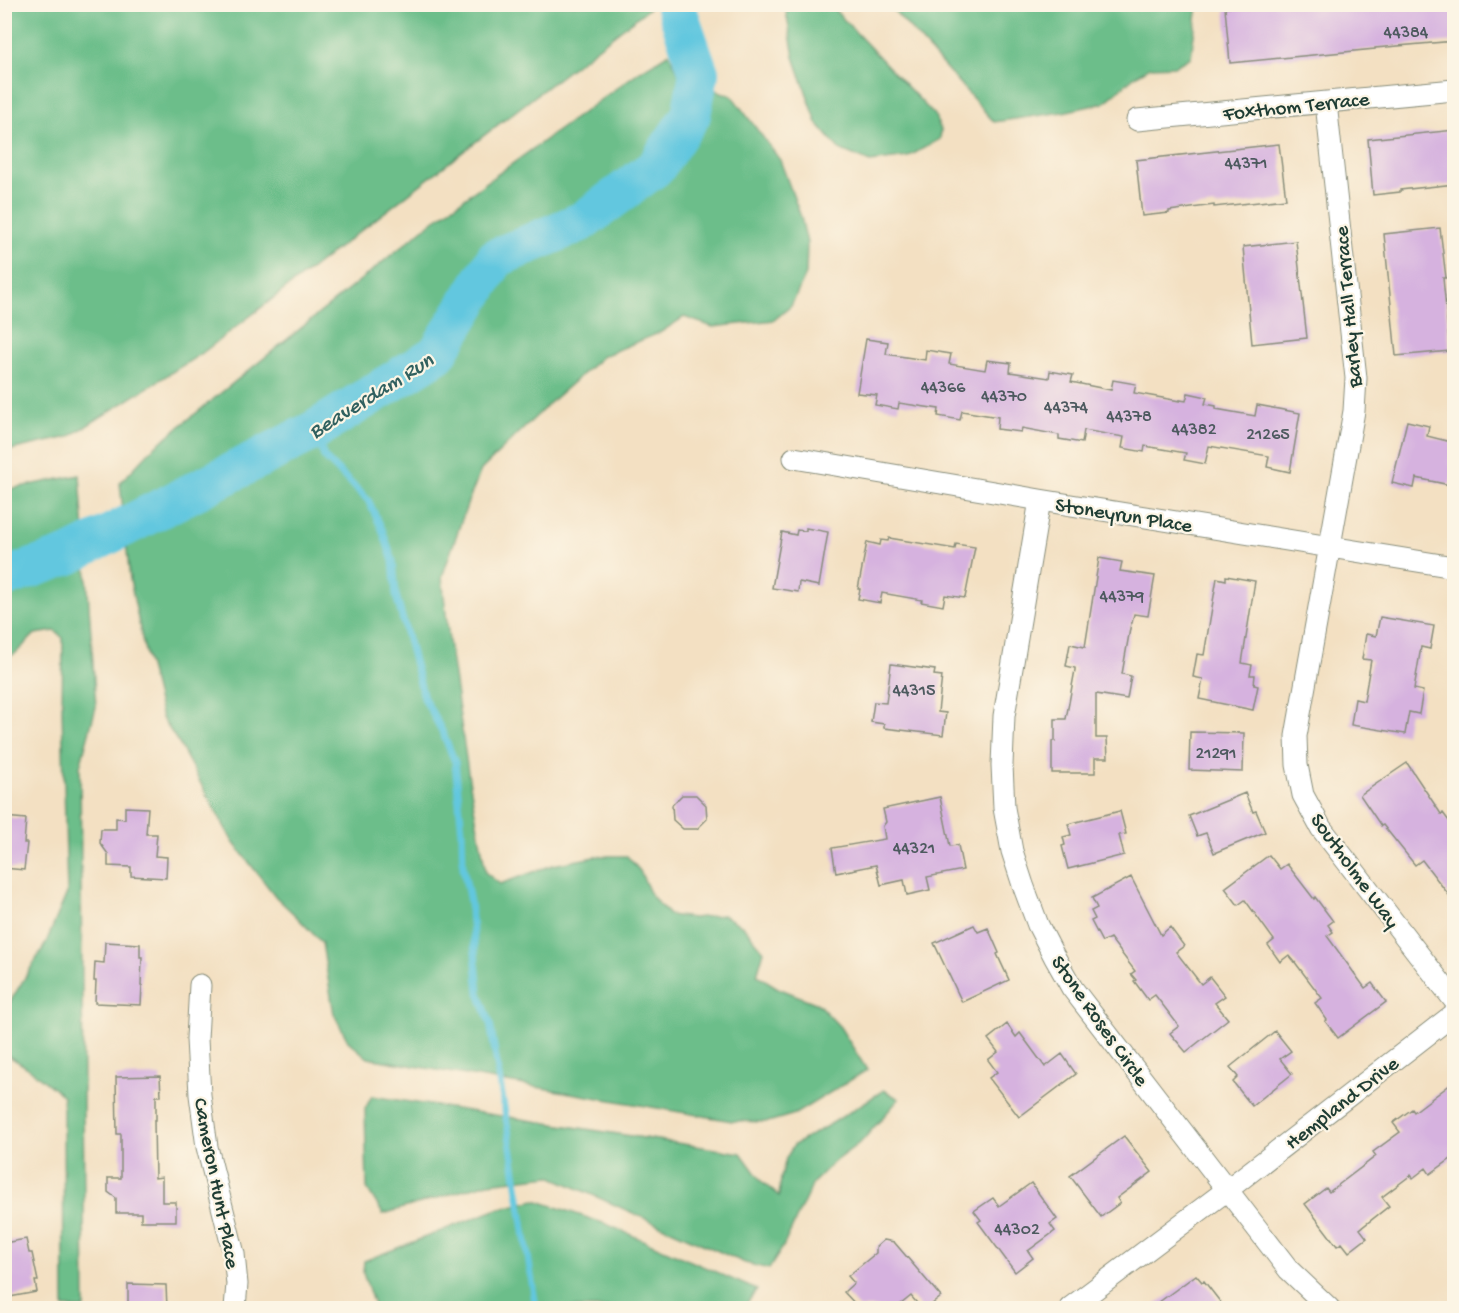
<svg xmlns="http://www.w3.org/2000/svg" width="1459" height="1313" font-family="'Gochi Hand',sans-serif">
<rect width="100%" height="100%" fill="#fcf5e5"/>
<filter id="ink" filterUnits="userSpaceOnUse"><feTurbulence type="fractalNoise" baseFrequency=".0167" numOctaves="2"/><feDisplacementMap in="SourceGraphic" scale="12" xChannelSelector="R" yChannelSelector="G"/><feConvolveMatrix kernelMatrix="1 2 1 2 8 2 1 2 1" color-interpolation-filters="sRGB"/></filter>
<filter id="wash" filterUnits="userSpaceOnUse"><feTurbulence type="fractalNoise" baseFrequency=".008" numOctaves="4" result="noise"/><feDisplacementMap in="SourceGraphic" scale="24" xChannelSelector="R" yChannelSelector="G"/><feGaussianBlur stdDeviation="1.35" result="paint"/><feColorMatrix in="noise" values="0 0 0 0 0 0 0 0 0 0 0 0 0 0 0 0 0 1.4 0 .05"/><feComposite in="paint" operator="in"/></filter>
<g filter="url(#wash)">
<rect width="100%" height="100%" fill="#f3e0c2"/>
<path fill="#6cbe8a" stroke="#467e5f" stroke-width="1.5" d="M4,5L5,4L653,5L201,354L69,437L5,451Z
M785,5H830L935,116L941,130L940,139L908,157L870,162L839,149L817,123L794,57Z
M889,5H1198L1191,57L1175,66L1150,67L1135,76L1104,103L1063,112L994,122Z
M669,53L680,76L732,96L780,160L801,217L807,243L806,274L791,306L774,320L713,327L684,317L661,332L603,356L554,399L481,470L468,502L442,577L449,641L469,779L486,873L500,884L553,865L599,856H627L640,871L651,895L669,915L693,918L723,915L743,926L764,951L757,975L778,988L818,1004L840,1027L867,1070L795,1114L768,1122L732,1121L368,1058L348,1041L334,1014L322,943L296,916L276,897L233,842L178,742L162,718L143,643L130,580L120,483L153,448L432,222L640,71Z
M80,475L96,707L80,766L85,1308H64L63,1096L28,1068L4,1053L5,1010L45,945L67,893L62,709L63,638L55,631L35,634L16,653L5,659L4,490Z
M884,1090L899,1099L862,1141L835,1161L813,1183L783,1247L769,1269L745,1263L550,1176L488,1183L383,1214L367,1188L365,1109L372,1096L741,1153L762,1182L779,1196L781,1178L786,1158L794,1145L834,1122Z
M535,1200L606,1224L757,1290L743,1308H375L363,1273L364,1261L495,1210Z"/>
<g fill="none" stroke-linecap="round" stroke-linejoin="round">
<path stroke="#62c7df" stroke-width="7" d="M315,430L324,457L368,500L382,529L393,561L396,595L424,698L442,731L455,762L462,832L463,867L470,902L479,993L490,1023L513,1159L536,1308"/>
<path stroke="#62c7df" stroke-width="40" d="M4,578L69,555L315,430L437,354L496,258L583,221L656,167L691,115L699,73L675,4"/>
</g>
<g id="blocks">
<path fill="#d6b2df" d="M1259,4H1455V41L1375,48V49L1230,63L1225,8Z
M1455,130V184L1400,190V192L1373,195L1368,139Z
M1279,144L1286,199L1214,207V205L1169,211V213L1142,216L1136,160Z
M1440,228L1446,278H1443L1450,351L1396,356L1384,234Z
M1296,241L1307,338L1252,344L1243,247Z
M866,339L888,342L886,354L925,360L926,350L951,354L949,364L985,370L987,360L1011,363L1010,372L1049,378L1050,371L1073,375L1071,382L1111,390L1113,380L1136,384L1134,393L1180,401V400L1186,401L1188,393L1207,397L1205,404L1216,406V409L1255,416L1257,405L1300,413L1290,472L1267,467L1269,456L1209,446L1205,464L1184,460L1186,453L1145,446L1144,452L1122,448L1124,437L1084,430L1082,443L1059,439V435L1022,428L1021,432L997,429L998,417L962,411L960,420L938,416L939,409L899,403L898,409L875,405L877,395L857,393Z
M1407,421L1429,426L1427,436L1455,443V467L1450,485L1416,478L1414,488L1392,483Z
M806,528L828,532L819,586L799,582L798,592L772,588L782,532L796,535L797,530L806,531Z
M889,538L955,549L956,544L975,547L965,598L945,595L943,606L921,602L922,600L882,593L880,603L858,599L860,589H858L867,542L880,545L881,540L888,541Z
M1099,558L1122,562L1120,571L1155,576L1148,616L1134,614L1132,623H1131L1122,674L1131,676L1127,699L1096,694V738H1107L1108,758H1095V773H1052V741H1055V719H1066L1075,670V668L1066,666L1070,644L1085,647Z
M1226,576L1255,581L1242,663L1252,665L1250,675H1255L1254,685L1258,686L1253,710L1199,699L1203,679L1193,677L1197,654L1204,655L1217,578L1226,580Z
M1380,617L1434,626L1430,649L1421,647L1414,689L1423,691L1419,714L1409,712L1405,734L1351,725L1355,699L1364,701L1371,660L1362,659L1366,634L1376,636Z
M891,664L935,670L934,675L942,676L938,712L946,713L943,735L884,728V724L871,722L874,702L886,703Z
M1190,732L1244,733L1243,772L1189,770Z
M1407,763L1441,814L1443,813L1455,829V903L1422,860L1415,865L1383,825L1381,826L1360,795Z
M1245,793L1253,812L1256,811L1265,832L1214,853L1206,833L1197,836L1189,816Z
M682,795H696L706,805L707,819L697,829H683L673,820L672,805Z
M940,797L950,846L958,845L963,870L927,877L930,890L907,895L904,880L881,885L876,865L836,873L832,848L885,839L883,826L886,822L883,809Z
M125,807L148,808L146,834H157L155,856L167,857L166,878L131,876V867L108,866V854L100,843L101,829H116V818L125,819Z
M1120,811L1126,834L1119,835L1124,855L1068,869L1062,846L1065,845L1063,837L1071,835L1068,824Z
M4,817L26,819L24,843H27L24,870L4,868Z
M1269,855L1280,869L1287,864L1314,899L1315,897L1333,921L1328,925L1333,932L1327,936L1365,988L1372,983L1386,1002L1338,1038L1325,1021L1327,1020L1315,1003L1322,998L1294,961L1289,955L1280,962L1268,945L1274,940L1245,900L1238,905L1225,888Z
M1131,877L1161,935L1170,927L1184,946L1176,952L1201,984L1210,977L1225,996L1215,1003L1228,1019L1186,1052L1170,1033L1179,1026L1155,995L1148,1000L1134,981L1136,980L1131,974L1135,971L1110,938L1102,942L1091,921L1095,919L1091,911L1097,908L1092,898Z
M974,925L978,932L988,928L999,953L997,954L1009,980L962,1002L934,943Z
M105,942L140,944V957H142L141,985H142L141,1005L95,1003L96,981H94L95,962L104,963Z
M1007,1024L1016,1037L1020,1033L1045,1067L1062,1054L1076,1074L1019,1117L989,1078L997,1072L988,1060L998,1052L988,1039Z
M1275,1031L1291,1051L1280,1059L1292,1074L1252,1106L1233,1082L1238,1077L1230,1067Z
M160,1076L161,1096H156V1120H154L155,1178L162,1177V1202H176V1221H141V1213H116V1198L108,1192V1178H121V1134H117L116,1077Z
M1455,1081V1156L1430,1174L1426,1168L1413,1178L1411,1175L1382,1197L1389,1206L1360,1229L1367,1238L1349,1252L1342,1243L1337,1246L1305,1204L1326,1188L1329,1192L1376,1156L1373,1152L1400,1132L1393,1123L1412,1109L1414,1112Z
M1124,1136L1152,1172L1117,1198L1120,1203L1101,1217L1070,1176Z
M1031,1183L1057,1219L1050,1224L1055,1231L1028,1251L1033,1258L1015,1272L978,1222L981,1220L974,1211L993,1198L999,1206Z
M26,1239L29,1253H32L38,1281H35L37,1292L4,1298V1243Z
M884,1240L894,1242L941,1297L927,1308H921L911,1296L896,1308H859L844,1292L854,1283L848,1276L876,1253V1247Z
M1196,1275L1202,1282L1204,1281L1225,1308H1151Z
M128,1284L166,1285L167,1308H128Z"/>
</g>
</g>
<g filter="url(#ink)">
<use href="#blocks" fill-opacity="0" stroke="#898e7b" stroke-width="1.5"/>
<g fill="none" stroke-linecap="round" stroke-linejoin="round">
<g stroke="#898e7b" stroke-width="23">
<path id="minor" d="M1326,103L1356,378L1354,411L1296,736L1297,765L1303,795L1321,828L1454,1000
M1137,120L1454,90
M794,458L1040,500L1454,567
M1040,500L1004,716L1002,765L1004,808L1012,851L1023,885L1038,925L1054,956L1072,988L1289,1270L1329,1308
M200,985L197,1039L200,1095L207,1147L234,1254L237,1284L235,1308
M1070,1308L1227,1190L1454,1014"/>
</g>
<use href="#minor" stroke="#fff" stroke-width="21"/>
</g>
</g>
<g text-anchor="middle" stroke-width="4.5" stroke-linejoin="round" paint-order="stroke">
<g font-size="18" fill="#4d5a5f">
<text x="1406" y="37">44384</text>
<text x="1246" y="168">44371</text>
<text x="943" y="392">44366</text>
<text x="1004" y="401">44370</text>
<text x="1066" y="412">44374</text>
<text x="1129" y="421">44378</text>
<text x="1194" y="434">44382</text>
<text x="1268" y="439">21265</text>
<text x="1122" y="601">44379</text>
<text x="914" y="695">44315</text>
<text x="1216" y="758">21291</text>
<text x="914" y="853">44321</text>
<text x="1017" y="1234">44302</text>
</g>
<g font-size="21" fill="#1f3d34" stroke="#fcf5e5">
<text transform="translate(1296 105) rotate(-6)" y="7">Foxthom Terrace</text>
<text transform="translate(1347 307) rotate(-95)" y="7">Barley Hall Terrace</text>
<text transform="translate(1124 514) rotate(9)" y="7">Stoneyrun Place</text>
<text transform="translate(1356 870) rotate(54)" y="7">Southolme Way</text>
<text transform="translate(1101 1020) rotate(55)" y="7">Stone Roses Circle</text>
<text transform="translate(1341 1102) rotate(-38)" y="7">Hempland Drive</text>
<text transform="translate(218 1183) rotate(79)" y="7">Cameron Hunt Place</text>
</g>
<g font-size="22" font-style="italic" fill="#30605f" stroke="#fcf5e5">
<text transform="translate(370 394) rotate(-32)" y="8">Beaverdam Run</text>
</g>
</g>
<rect width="1459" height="1313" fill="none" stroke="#fcf5e5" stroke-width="24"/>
</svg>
